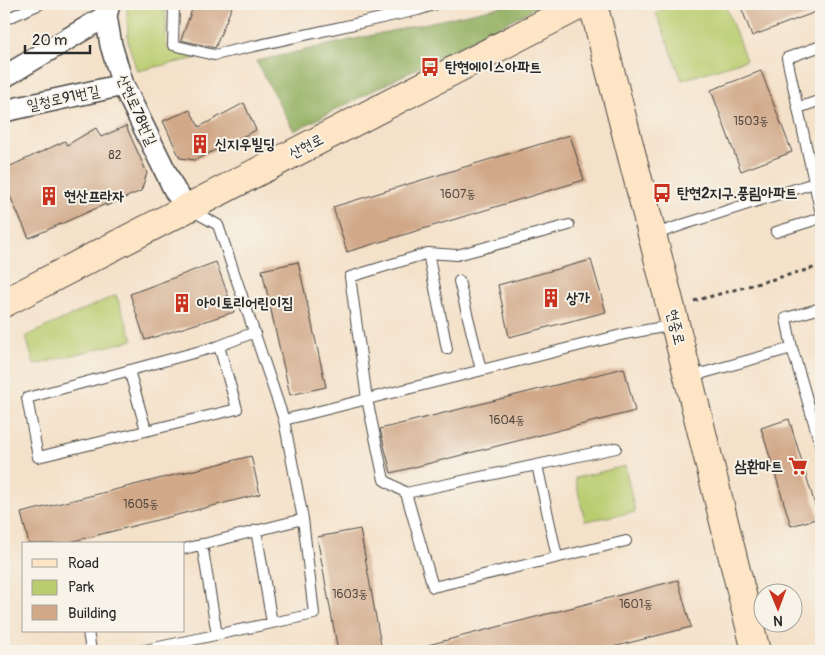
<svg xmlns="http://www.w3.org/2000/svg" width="825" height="655" font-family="Pangolin,'Poor Story',sans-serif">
<rect width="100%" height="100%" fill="#f7f3e8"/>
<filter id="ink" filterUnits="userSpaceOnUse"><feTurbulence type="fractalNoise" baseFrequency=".02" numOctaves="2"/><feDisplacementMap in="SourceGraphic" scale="10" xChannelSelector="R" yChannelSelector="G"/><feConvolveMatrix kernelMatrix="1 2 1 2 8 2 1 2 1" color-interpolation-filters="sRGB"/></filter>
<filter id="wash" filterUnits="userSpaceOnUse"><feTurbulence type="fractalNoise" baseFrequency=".0096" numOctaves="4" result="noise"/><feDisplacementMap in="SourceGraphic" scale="20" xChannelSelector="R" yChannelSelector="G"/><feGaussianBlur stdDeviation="1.12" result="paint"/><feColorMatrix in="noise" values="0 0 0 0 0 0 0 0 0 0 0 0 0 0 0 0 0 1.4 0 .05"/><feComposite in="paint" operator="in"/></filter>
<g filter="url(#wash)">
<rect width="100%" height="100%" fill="#f4e1c9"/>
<path fill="#bacc6f" stroke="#727c4d" d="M128,4H165L167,48L197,58L137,71L128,43L127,12Z
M671,4H725L746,60L682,80L656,13Z
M116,295L133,340L34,365L26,336Z
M625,466L635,512L585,521L575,478Z"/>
<path fill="#93b062" stroke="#5f6e46" d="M513,4H543L294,131L256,61Z"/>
<g id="blocks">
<path fill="#d1a989" d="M194,4H233L215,48L181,40Z
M740,4H821V10L752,36Z
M761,71L792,152L741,171L711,90Z
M244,103L256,130L195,160L180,158L163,121L190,110L199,127Z
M126,126L147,173L141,191L106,206V204L29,238L4,183V169L65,141L67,145L96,128L101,137Z
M570,135L584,180L347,252L333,207Z
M591,260L606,312L509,337L498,285Z
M216,262L234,312L145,340L130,294Z
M298,262L326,387L290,395L262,270Z
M624,368L635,411L391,473L380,429Z
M789,419L819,518L791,526L761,428Z
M251,456L260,494L62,544H29L21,513Z
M360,529L382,651H338L317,537Z
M678,580L691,627L597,651H429L428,645Z"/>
</g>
</g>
<g filter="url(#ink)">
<use href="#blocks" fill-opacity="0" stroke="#494643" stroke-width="1"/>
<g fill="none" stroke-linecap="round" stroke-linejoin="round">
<g stroke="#494643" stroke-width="12">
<path id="lane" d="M174,4L173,45L214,55L418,10L436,4
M4,20L40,4
M821,46L787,58L821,214
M798,108L821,100
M569,225L457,255L428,253L350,277L367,399L384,480L406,493L616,448
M776,232L821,218
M653,235L685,224L814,183
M428,253L447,349
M459,281L481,370
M821,308L786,318L792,348L821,447
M219,346L237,409L38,457L27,398L219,346L255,332
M129,370L146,430
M689,377L792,348
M284,420L625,334L674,325
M537,465L557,557
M406,493L433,587L626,541
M256,530L272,623
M202,544L217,635
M184,549L303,519
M88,631L91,651
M140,651L314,614L303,519L284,420L218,225L191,210"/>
</g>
<g stroke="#494643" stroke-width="24">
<path id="street" d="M109,4L106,16L111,45L123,85L175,191L188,208
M4,77L106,16
M4,111L123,85"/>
</g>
<g stroke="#494643" stroke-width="30">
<path id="secondary" d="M593,4L675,324L756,651
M4,303L582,4"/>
</g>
<path stroke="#494643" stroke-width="3" stroke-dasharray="4 4" stroke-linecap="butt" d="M694,301L821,266"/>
<use href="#lane" stroke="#fff" stroke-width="10"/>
<use href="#street" stroke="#fff" stroke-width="21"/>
<use href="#secondary" stroke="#fde5c5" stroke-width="28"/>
</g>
</g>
<defs>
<g id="bus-bare" transform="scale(1.5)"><path d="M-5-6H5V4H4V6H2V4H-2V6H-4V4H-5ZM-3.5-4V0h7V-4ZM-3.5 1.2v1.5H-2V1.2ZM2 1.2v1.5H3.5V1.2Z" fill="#c8321e" stroke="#f7f3e8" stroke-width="2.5" paint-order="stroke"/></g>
<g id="building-bare" transform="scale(1.5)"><path d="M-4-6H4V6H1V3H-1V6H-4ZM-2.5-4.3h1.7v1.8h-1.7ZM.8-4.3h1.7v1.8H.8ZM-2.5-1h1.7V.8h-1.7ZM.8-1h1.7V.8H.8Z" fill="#c8321e" stroke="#f7f3e8" stroke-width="2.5" paint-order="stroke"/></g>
<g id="supermarket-bare" transform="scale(1.5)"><path d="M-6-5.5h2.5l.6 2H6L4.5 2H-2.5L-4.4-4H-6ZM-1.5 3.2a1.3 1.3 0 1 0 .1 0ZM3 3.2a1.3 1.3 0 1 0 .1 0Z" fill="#c8321e" stroke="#f7f3e8" stroke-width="2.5" paint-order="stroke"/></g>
</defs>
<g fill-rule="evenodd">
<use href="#bus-bare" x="430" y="67"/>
<use href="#building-bare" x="200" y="144"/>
<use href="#bus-bare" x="662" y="193"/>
<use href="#building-bare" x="49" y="196"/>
<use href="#building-bare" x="551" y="298"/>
<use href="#building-bare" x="182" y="303"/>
<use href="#supermarket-bare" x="798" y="466"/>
</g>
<g text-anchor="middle" stroke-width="4" stroke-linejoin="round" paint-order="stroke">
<g font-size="12" fill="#544a42">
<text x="751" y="125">1503동</text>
<text x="115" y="159">82</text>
<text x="458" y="198">1607동</text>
<text x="507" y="424">1604동</text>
<text x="141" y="508">1605동</text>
<text x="350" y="598">1603동</text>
<text x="636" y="608">1601동</text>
</g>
<g font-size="15" font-weight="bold" fill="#2b2b2b" stroke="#f7f3e8" text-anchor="start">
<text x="445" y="72">탄현에이스아파트</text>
<text x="215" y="149">신지우빌딩</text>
<text x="677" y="198">탄현2지구.풍림아파트</text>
<text x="64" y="201">현산프라자</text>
<text x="566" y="303">상가</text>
<text x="197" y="308">아이토리어린이집</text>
<text x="783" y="471" text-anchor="end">삼환마트</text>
</g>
<g font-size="15" fill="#2b2b2b" stroke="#f7f3e8">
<text transform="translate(63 98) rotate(-12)" y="5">일청로91번길</text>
<text transform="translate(137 110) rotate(66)" y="5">산현로78번길</text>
<text transform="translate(306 146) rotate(-27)" y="5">산현로</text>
<text transform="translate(676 327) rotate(76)" y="5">현중로</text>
</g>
</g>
<rect width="825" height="655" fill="none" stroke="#f7f3e8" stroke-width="20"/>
<rect x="22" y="542" width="162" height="90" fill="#f7f3e8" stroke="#a5a39c"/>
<rect x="32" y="559" width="25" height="8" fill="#fde5c5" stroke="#a5a39c"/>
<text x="68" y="568" font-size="15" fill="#2b2b2b">Road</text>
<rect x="32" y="580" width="25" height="15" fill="#bacc6f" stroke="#a5a39c"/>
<text x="68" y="592" font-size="15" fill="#2b2b2b">Park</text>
<rect x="32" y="605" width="25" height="15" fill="#d1a989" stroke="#a5a39c"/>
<text x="68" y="618" font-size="15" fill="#2b2b2b">Building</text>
<g transform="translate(778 608) rotate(179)"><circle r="24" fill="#f7f3e8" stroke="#a5a39c"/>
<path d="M0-4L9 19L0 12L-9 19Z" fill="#c8321e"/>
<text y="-8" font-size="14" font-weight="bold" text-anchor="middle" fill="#2b2b2b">N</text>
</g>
<path d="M25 45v8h65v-8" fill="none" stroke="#2b2b2b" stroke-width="2.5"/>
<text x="32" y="45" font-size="15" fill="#2b2b2b" stroke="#f7f3e8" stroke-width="4" paint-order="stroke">20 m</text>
</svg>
